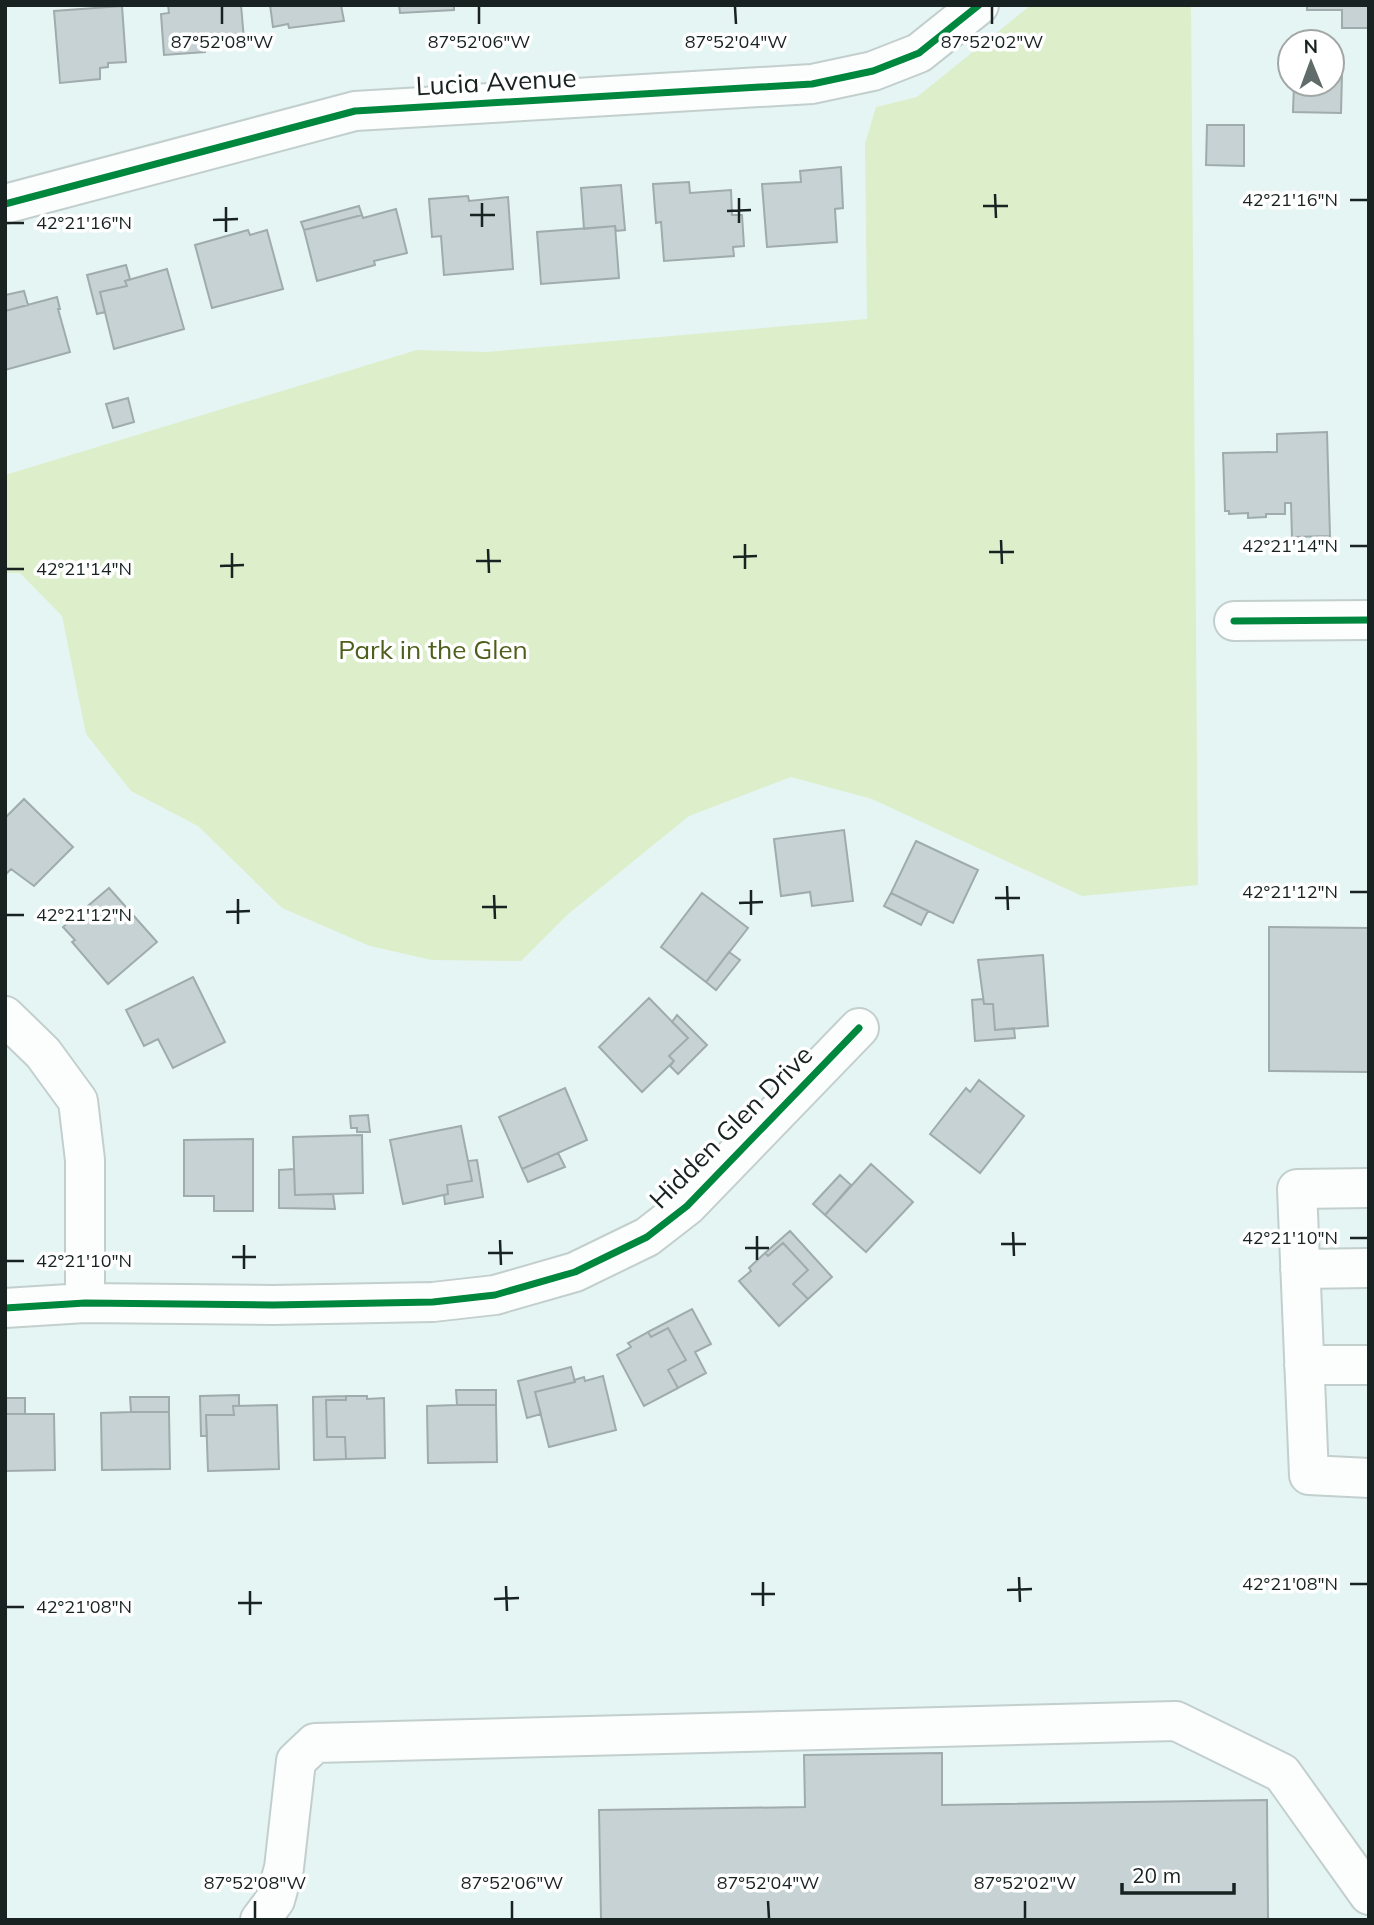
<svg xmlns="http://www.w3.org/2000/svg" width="1374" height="1925" font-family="Mulish,sans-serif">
<rect width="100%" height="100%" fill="#e5f5f3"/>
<path fill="#ddeecb" d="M1031,5H1191L1198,885L1082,896L872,799L791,777L689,816L567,915L521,961L432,960L370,946L282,908L198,826L131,791L86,734L62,616L20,573H5V475L417,350L486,352L867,319L865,144L876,107L917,97Z"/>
<path fill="#c7d2d4" stroke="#9fabac" stroke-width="2" d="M168,5H241L244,40L217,42V39L204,40L205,52L164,55L161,14L169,13Z
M270,5H341L344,21L289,28L288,24L273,27Z
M399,5H454V10L400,13Z
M1307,5H1368V28H1342V10H1307Z
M122,6L126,62L108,63V67L100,68V79L60,83L54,11Z
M1332,74H1342L1341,113L1293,112L1294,84H1332Z
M1207,125H1244V166L1206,165Z
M841,167L843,208L835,209L837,242L767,247L762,184L801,182L800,171Z
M689,182L690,193L731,190L732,215H742L744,246L733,247L734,256L664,261L661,222L656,223L653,184Z
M621,185L625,230L616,231L615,226L584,229L581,188Z
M468,196L469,201L508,197L513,269L444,275L441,236L432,237L429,199Z
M359,206L362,215L304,230L301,222Z
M396,209L407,253L374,261L375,265L317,281L304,230L362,215L363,218Z
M615,226L619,278L541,284L537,232Z
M248,230L250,235L267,230L283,289L212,308L195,245Z
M126,265L130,279L125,281L127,286L100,292L105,312L97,314L87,275Z
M167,269L184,329L114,349L100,292L127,286L125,281Z
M24,291L28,305L5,311V295Z
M57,297L60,309H58L70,352L5,370V311Z
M128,398L134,422L113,428L106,404Z
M1327,432L1330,536L1292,537L1291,503H1285V514H1266V517L1248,518V513L1229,514V511H1225L1223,453L1277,452V434Z
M24,799L73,847L34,886L11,869L5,875V818Z
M844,830L853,901L812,906L810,892L781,896L774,839Z
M916,841L978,870L953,923L891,893Z
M109,888L157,942L108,984L72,942L75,940L63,927Z
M702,893L748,928L706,982L661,947Z
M891,893L928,911L921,925L884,906Z
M1269,927L1369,928V1072L1269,1071Z
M729,952L740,960L716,990L706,982Z
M1043,955L1048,1026L995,1030L993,1004H984L978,960Z
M193,977L225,1042L173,1068L158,1039L144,1046L126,1010Z
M649,998L688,1038L669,1056L674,1061L642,1092L599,1047Z
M983,999L984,1004H993L995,1030L1014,1028L1015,1038L975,1041L972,1000Z
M677,1015L707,1045L678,1074L670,1066L674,1061L669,1056L688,1038L672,1022Z
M979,1080L1024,1116L980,1173L930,1134L966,1088L970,1092Z
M565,1088L587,1140L522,1169L499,1117Z
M368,1115L370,1132H357V1128H351L350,1116Z
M461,1126L472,1181L447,1185L448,1194L403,1204L390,1140Z
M362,1135L363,1193L295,1195L293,1137Z
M253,1139V1211H214V1196H184V1140Z
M558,1153L565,1167L528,1182L522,1169Z
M477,1160L483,1197L445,1204L444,1195L448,1194L447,1185L472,1181L468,1161Z
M871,1164L913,1202L866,1252L825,1215Z
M294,1169L295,1195L333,1194L335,1209L279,1208V1170Z
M840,1175L851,1185L825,1215L813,1204Z
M790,1231L832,1277L808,1299L793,1284L808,1270L783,1243L768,1256L765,1253Z
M783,1243L808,1270L793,1284L808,1299L779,1326L739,1281L751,1271L749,1268L765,1253L768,1256Z
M692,1309L711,1344L695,1352L706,1373L678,1388L668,1370L686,1360L668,1328L651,1337L648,1332Z
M668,1328L686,1360L668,1370L678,1388L644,1406L617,1355L631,1347L628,1343L648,1332L651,1337Z
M571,1367L575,1382L535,1392L541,1414L527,1418L518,1381Z
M603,1376L616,1430L549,1447L535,1392L575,1382L574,1380L584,1377L585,1381Z
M456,1390H496V1405H457Z
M239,1395V1406H233L234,1415H206L207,1436H201L200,1396Z
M346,1396H367V1399L384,1398L385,1458L346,1459L345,1437H327L326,1400H346Z
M346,1396V1400H326L327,1437H345L346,1459L314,1460L313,1397Z
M130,1397H169V1412H131Z
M5,1398H25V1414H5Z
M277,1405L279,1469L208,1471L206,1415H234L233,1406Z
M457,1405H496L497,1462L428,1463L427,1406Z
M131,1412H169L170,1469L102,1470L101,1413Z
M5,1414H54L55,1470L5,1471Z
M942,1753V1805L1267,1800L1268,1920H601L599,1810L805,1807L804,1755Z"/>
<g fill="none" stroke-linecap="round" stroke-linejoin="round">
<g stroke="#c2cfcd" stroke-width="42">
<path id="minor" d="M5,204L355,111L812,84L873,71L919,53L979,5
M1234,621L1369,620
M5,1016L43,1053L78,1101L85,1160V1303
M1369,1188L1297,1189L1309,1475L1369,1478
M1300,1269L1369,1268
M5,1308L85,1303L273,1305L433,1302L495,1295L575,1272L647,1237L687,1206L859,1028
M1304,1365H1369
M260,1920L275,1900L284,1868L296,1761L315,1743L1176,1721L1282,1773L1369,1895"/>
</g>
<use href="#minor" stroke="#fbfefd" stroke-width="38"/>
<g stroke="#fff" stroke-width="11">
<path id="cycleway" d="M5,204L355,111L812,84L873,71L919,53L979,5
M1234,621L1369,620
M5,1308L85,1303L273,1305L433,1302L495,1295L575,1272L647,1237L687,1206L859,1028"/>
</g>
<use href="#cycleway" stroke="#00873e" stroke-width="7"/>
</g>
<path fill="none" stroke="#172221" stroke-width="2.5" d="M222,7V24M479,7V24M735,7L736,24M992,7V24M995,194L996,218M739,198V223M1350,200H1367M482,203V227M983,206H1008M226,207V232M727,211L751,210M470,215H495M213,220L238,219M7,223H24M1001,540L1002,564M745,544V569M1350,546H1367M488,549L489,573M989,552H1014M232,553V578M733,557L757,556M476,561H501M220,566L244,565M7,569H24M1007,886L1008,910M751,890V915M1350,892H1367M494,895L495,919M995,898H1020M238,899V924M739,903L763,902M482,907H507M226,912L250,911M7,915H24M1013,1232L1014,1256M757,1236V1260M1350,1238H1367M500,1240L501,1265M1001,1244H1026M244,1245V1269M745,1248H769M488,1253H513M232,1257H256M7,1261H24M1019,1577L1020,1602M763,1582V1606M1350,1584H1367M506,1586L507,1611M1007,1590L1032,1589M250,1591V1615M751,1594H775M494,1599L519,1598M238,1603H262M7,1607H24M255,1901V1918M512,1901V1918M768,1901L769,1918M1025,1901V1918"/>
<g text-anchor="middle" stroke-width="7" stroke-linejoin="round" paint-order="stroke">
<g font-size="26" fill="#172221" stroke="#fff">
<text transform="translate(496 82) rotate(-3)" y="9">Lucia Avenue</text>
<text transform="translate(731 1127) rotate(-45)" y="9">Hidden Glen Drive</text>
</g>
<g font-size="26" fill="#4e5f1b" stroke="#fff">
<text x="433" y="659">Park in the Glen</text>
</g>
</g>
<g font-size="18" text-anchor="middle" fill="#172221" stroke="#fff" stroke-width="7" stroke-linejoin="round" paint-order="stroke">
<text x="222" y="48">87°52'08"W</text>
<text x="479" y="48">87°52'06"W</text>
<text x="736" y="48">87°52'04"W</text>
<text x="992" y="48">87°52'02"W</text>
<text x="1290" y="206">42°21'16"N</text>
<text x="84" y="229">42°21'16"N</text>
<text x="1290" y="552">42°21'14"N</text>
<text x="84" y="575">42°21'14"N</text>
<text x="1290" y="898">42°21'12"N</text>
<text x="84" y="921">42°21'12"N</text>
<text x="1290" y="1244">42°21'10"N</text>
<text x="84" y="1267">42°21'10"N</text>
<text x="1290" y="1590">42°21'08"N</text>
<text x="84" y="1613">42°21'08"N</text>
<text x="255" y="1889">87°52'08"W</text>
<text x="512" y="1889">87°52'06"W</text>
<text x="768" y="1889">87°52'04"W</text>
<text x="1025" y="1889">87°52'02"W</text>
</g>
<rect width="1374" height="1925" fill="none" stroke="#172221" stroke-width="14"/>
<g transform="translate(1311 63) rotate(359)"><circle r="33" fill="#ffffff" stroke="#a2a7a6" stroke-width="2"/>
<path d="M0-5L12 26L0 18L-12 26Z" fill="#5f6c6a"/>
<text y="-10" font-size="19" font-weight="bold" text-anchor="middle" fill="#172221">N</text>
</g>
<path d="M1122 1883v10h112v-10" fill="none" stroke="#172221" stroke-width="3.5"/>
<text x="1132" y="1883" font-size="21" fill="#172221" stroke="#ffffff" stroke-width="5" paint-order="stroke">20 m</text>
</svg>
